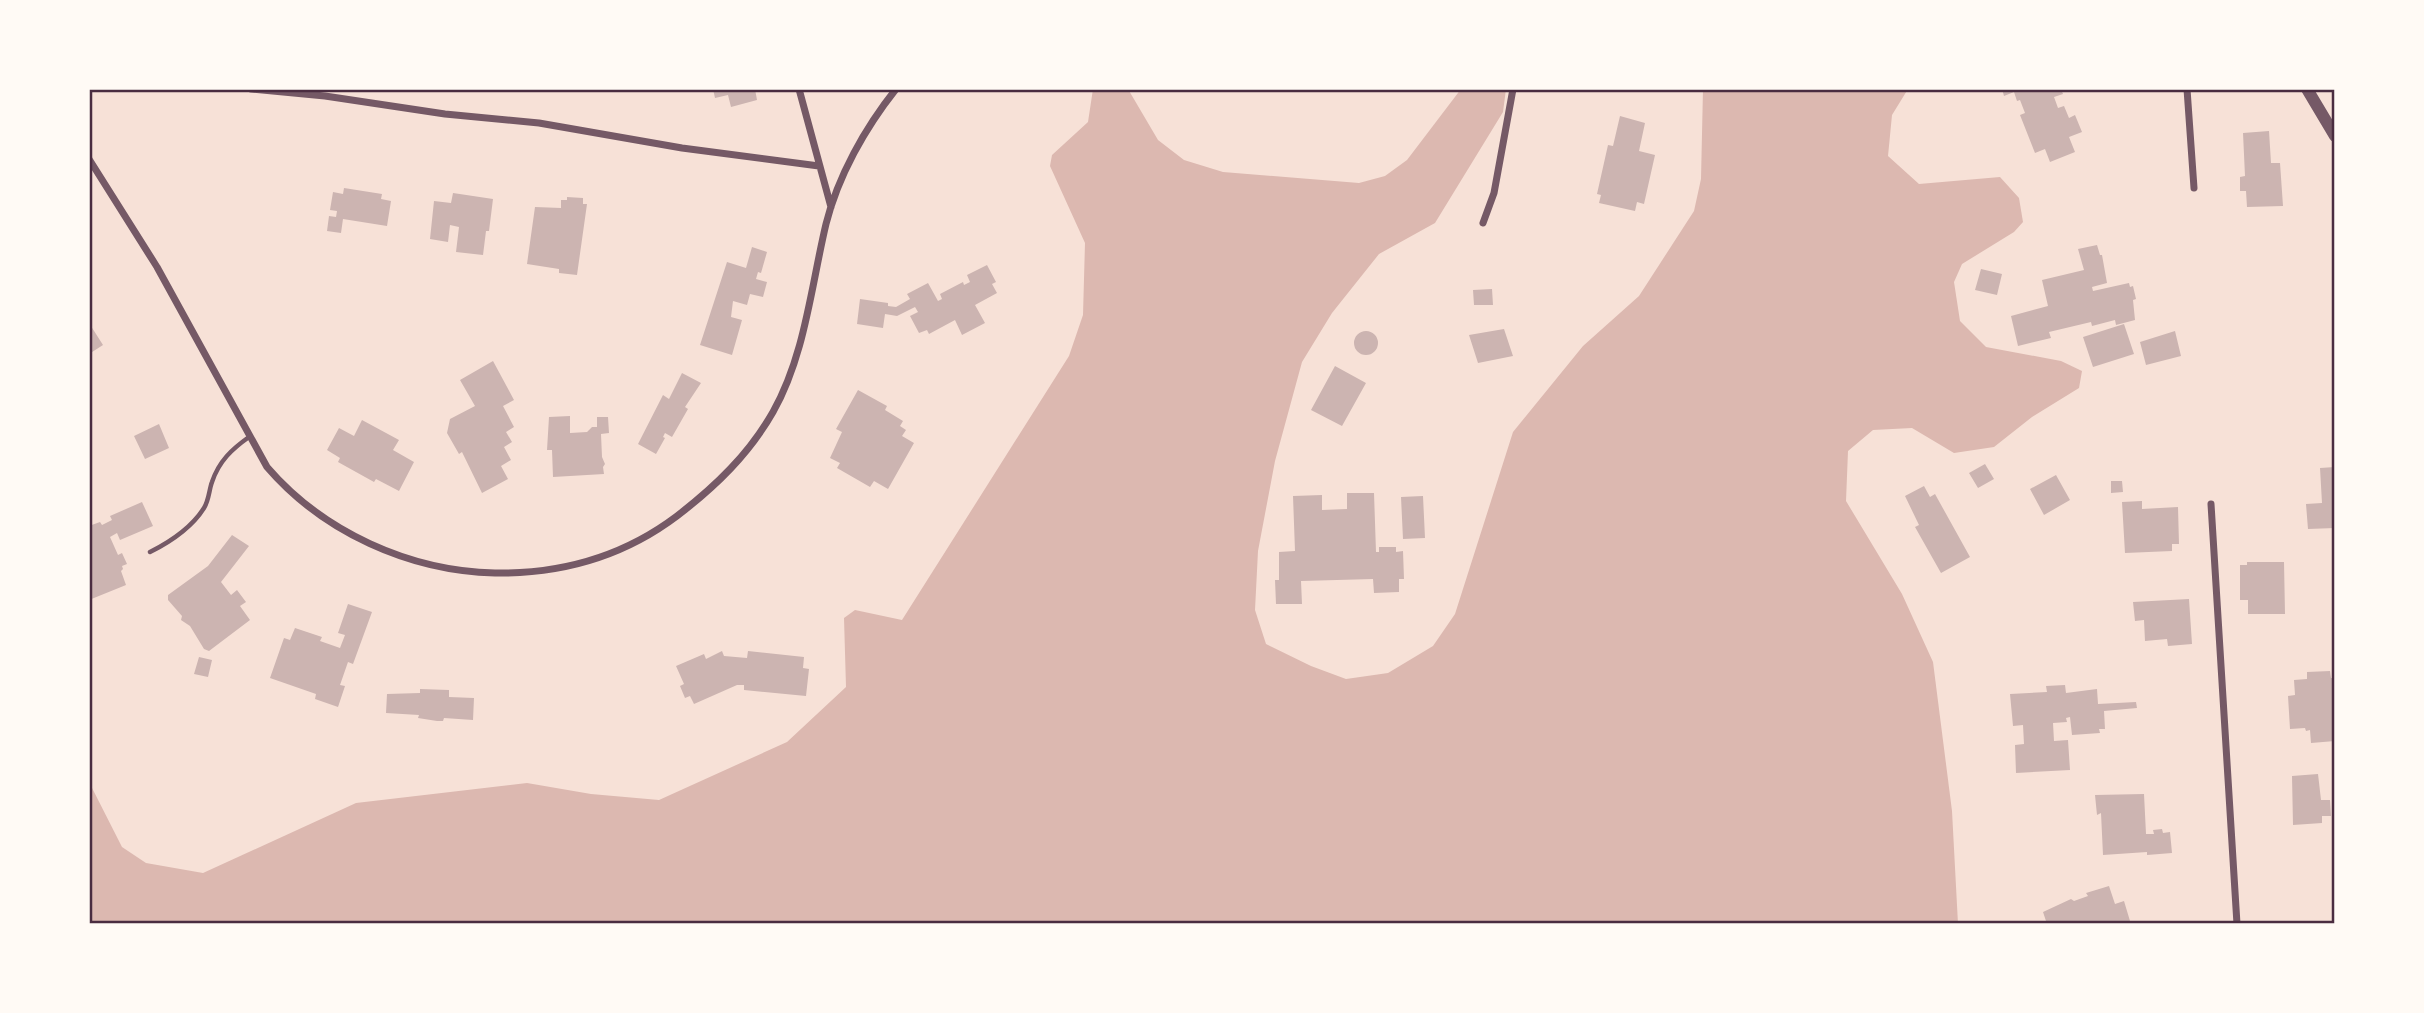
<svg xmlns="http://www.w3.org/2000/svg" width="2424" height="1013" font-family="'DM Sans',sans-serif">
<rect width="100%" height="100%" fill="#f7e1d7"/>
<path fill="#dcb8b0" d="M1093,89H1128L1158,140L1184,160L1223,172L1359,183L1385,176L1407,160L1461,89H1506L1503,112L1435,223L1379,254L1332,313L1302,362L1275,461L1258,551L1255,610L1266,644L1311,666L1346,679L1388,673L1433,646L1455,614L1513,432L1583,346L1639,296L1694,211L1701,179L1703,89H1908L1892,115L1888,156L1919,184L2000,177L2019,198L2023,222L2014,232L1962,264L1954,282L1960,321L1986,347L2061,361L2082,371L2079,388L2032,417L1994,447L1954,453L1912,428L1873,430L1848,451L1846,501L1902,594L1933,662L1952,811L1958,924H89V782L122,847L146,863L203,873L356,803L527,783L591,794L659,800L787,742L846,687L844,618L855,610L902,620L1069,356L1083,315L1085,243L1050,166L1052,155L1088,122Z"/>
<path fill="#ccb4b1" d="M713,89H755L757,100L731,107L728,95L715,98Z
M2002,89H2061L2063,94L2054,97L2058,108L2064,106L2069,118L2075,115L2082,132L2069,137L2075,152L2050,162L2045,149L2035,153L2020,115L2025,113L2020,100L2017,101L2014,92L2004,96Z
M1620,116L1645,123L1639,151L1655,155L1644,204L1637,202L1635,211L1599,203L1601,195L1597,194L1608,145L1613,146Z
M2269,131L2271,163H2280L2283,206L2247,207L2246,191H2240V177L2245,176L2243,133Z
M344,188L382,194L381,199L391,201L387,226L343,219L341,233L327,231L329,216L336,217L337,211L330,210L333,192L343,194Z
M453,193L493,199L489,231H486L483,255L456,252L459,227L450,225L448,242L430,239L434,201L451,203Z
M567,197L583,198V204H587L577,275L559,273V269L527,264L535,207L561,208V200H567Z
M2097,245L2100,255H2102L2107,283L2092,287L2093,291L2129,283L2130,287L2133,286L2136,299L2133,300L2135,320L2116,325L2115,320L2092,326L2091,322L2049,332L2051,338L2018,346L2011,316L2048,306L2042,280L2084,270L2078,249Z
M752,247L767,252L761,273L758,272L756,279L767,282L763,297L750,294L747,305L733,301L731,317L742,320L732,355L700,345L727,262L746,268Z
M987,265L996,282L992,284L997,293L975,305L985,323L962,335L955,320L929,334L927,330L919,333L910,316L918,312L915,307L897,316L885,314L883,328L857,324L860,299L888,303V306L896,307L910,299L907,294L928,283L938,301L942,299L940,294L963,282L964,285L970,282L967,275Z
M1981,269L2002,274L1997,295L1975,290Z
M1492,289L1493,305H1474L1473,290Z
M89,323L103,345L89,354Z
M2124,324L2134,354L2093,367L2083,337Z
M1504,329L1513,356L1478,363L1469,335Z
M2175,331L2181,356L2146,365L2140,342Z
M1354 343a12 12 0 1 1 24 0a12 12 0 1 1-24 0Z
M493,361L514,400L503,406L514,427L506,432L512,442L504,447L511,460L501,466L508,479L482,493L462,452L459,454L447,433L450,419L475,406L460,380Z
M1335,366L1366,383L1342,426L1311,410Z
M682,373L701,383L685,407L688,409L672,437L665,433L663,437L665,438L656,454L638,444L663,395L669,399Z
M858,390L887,406L885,410L903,421L900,426L906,430L902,436L914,443L888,489L874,481L870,487L837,468L840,463L830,458L842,432L836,429Z
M570,416V433L587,432L592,427H597V417H608L609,433L601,434L602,457L605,464L603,467L604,474L553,477L552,450H547L549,417Z
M362,420L399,440L393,450L414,462L399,491L376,479L374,482L338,462L340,458L327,450L339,428L354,436Z
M159,424L169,448L145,459L134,436Z
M1985,464L1994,479L1978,488L1969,473Z
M2335,467V528L2308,529L2306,504L2322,503L2320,468Z
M2056,475L2070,500L2044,515L2030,489Z
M2111,481H2122L2123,492L2111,493Z
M1924,486L1930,497L1935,494L1970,557L1941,573L1915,527L1919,525L1905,496Z
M1347,493H1374L1376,552H1379V547H1396V552L1403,551L1404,579H1399V592L1374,593L1373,579L1301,581L1302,604H1276L1275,580H1279V552L1295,551L1293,496L1322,495V510L1347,509Z
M1423,496L1425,538L1403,539L1401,497Z
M2142,501V509L2178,507L2179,544H2172V551L2125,553L2122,502Z
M142,502L153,526L120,540L117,533L110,537L118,555L122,553L127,564L122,566L123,569L121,571L126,585L89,600V526L100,522L102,525L112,520L110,516Z
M232,535L249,546L221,582L231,595L237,590L246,602L240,606L250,620L209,651L204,649L190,626L181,620L182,616L168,600V595L208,566Z
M2247,562H2284L2285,614H2248V600H2240V565H2247Z
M2189,599L2192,644L2168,646L2167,639L2145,641L2144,620L2135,621L2133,602Z
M348,604L372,612L353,664L348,662L340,685L345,686L338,707L315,699L316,694L270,678L284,638L290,640L295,628L322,637L320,641L340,648L345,635L338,633Z
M722,651L724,656L747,658L748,651L804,657L803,668L809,669L806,696L744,690V685H737L694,704L690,696L685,698L680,686L684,684L676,666L704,654L706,659Z
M199,657L212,660L208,677L194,674Z
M2330,671L2331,678H2335V741L2311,743L2310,730L2306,731L2305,728L2290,729L2288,696L2295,695L2294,680L2307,679V672Z
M2065,685L2066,693L2097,689L2098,704L2136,702L2137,708L2104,711L2105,729H2099L2100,733L2072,735L2070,717L2066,718L2067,722L2053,723L2054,741L2068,740L2070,770L2016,773L2015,745L2024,744L2023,725L2013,726L2010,694L2047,692L2046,686Z
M420,689L449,690V697L474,698L473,720L444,718L443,721H437L418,718L419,715L386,713L387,694L420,693Z
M2318,774L2321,800H2330L2331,816H2322V823L2293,825L2292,776Z
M2144,794L2146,834H2154L2153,830L2162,829L2163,833L2170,832L2172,853L2147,855V852L2103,855L2101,813L2097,815L2095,795Z
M2109,886L2115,904L2124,901L2130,921L2121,924H2047L2043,912L2071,899L2074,901L2088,896L2086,893Z"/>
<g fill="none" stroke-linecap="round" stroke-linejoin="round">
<path stroke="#755966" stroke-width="4.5" d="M150,552C170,542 192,527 204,508C209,500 209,490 212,482C219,461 232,449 249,437"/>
<path stroke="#755966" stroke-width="7" d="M251,89L325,96L445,114L539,123L682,148L819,166
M799,89L831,207
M2187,89L2194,188
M89,159L157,267L267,467C323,532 409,571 495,573C562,574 624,556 677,516C716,486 749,454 773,412C805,355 811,287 826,224C838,176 865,128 896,89
M1483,223L1494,193L1513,89
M2211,504L2237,924"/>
<path stroke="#755966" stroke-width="12" d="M2307,89L2335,136"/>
</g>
<rect width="2424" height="1013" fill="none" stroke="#fffaf5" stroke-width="182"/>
<rect x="91" y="91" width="2242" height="831" fill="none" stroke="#4a2c40" stroke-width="2.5"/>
</svg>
